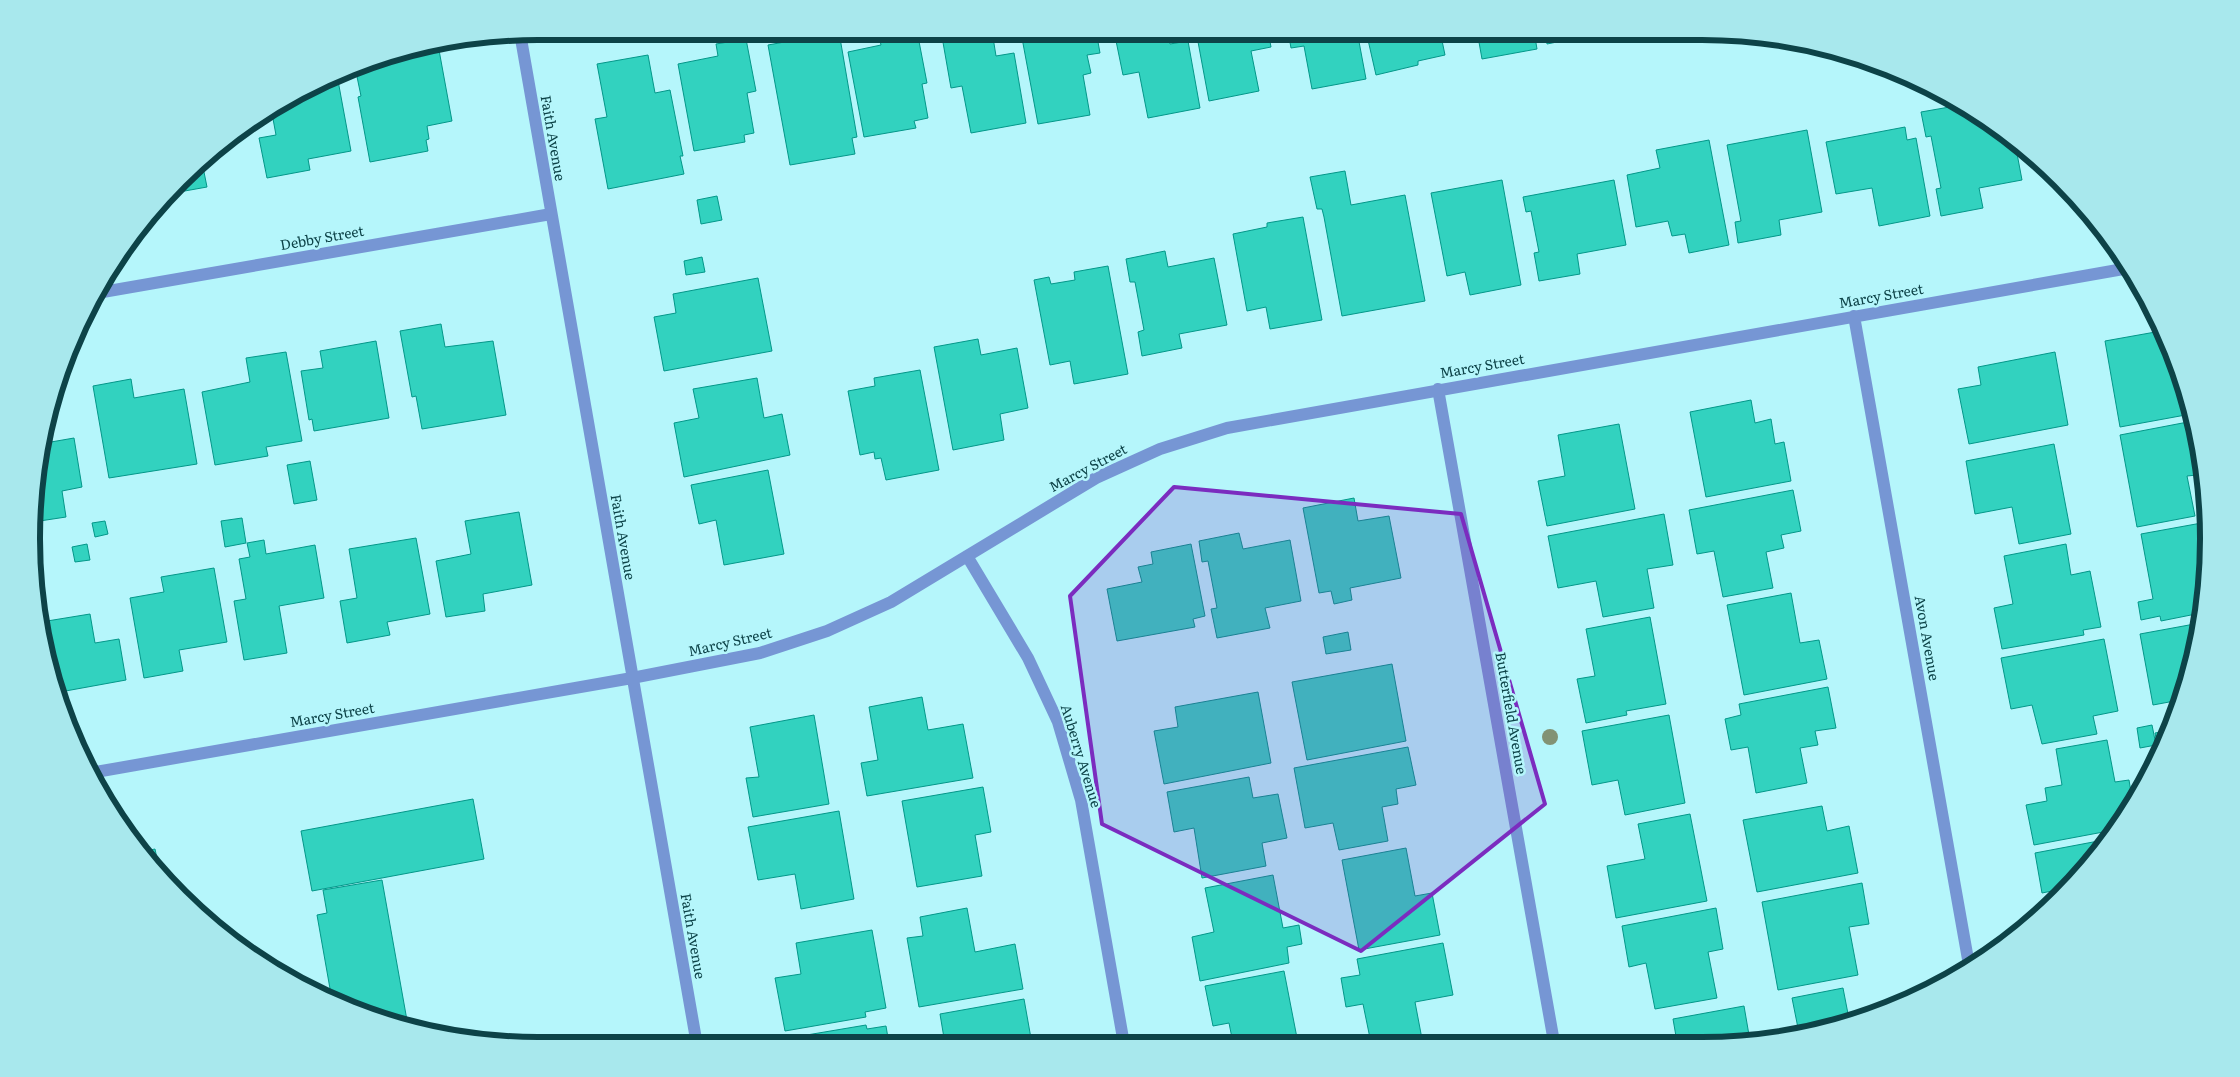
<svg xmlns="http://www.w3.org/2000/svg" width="2240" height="1077" font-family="Literata,serif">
<rect width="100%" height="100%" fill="#b5f6fb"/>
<path fill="#32d2bf" stroke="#039789" d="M917,31L927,83L922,84L928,118L914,121L916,128L864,137L848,52L881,45L878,32Z
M941,31H992L996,56L1014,53L1026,123L971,133L962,86L951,88Z
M1051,31H1096L1100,53L1087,55L1091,73L1083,75L1090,115L1038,124L1022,38Z
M1114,31H1167L1170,44L1188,41L1200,108L1148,118L1139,72L1123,75Z
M1196,31H1268L1271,47L1251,51L1259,91L1209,101Z
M1288,31H1357L1366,79L1312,89L1304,46L1291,48Z
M1366,31H1440L1445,55L1418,61V65L1376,75Z
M1477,31H1534L1537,49L1482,59Z
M1545,31H1581L1582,37L1547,44Z
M839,32L857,137L852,138L855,154L790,165L768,45Z
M746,39L756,91L747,93L754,133L744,135L745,142L694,151L678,64L718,56L716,44Z
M439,50L452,121L427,126L429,139L426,140L428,151L370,162L358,97L361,96L355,67Z
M648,55L655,93L670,90L683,156H680L684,174L608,189L595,119L607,117L597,64Z
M337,75L351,151L308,159L310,170L267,178L259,138L276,135L271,108L285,99Z
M1961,105L1984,117L2015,143L2022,180L1979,188L1983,208L1941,216L1936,189L1941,188L1931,136L1926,137L1921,112Z
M243,127L244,134L229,136Z
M1905,127L1907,140L1916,138L1930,216L1879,226L1872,188L1836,194L1826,142Z
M1807,130L1822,212L1779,220L1781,235L1738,243L1735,222L1741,221L1727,145Z
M1709,140L1729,245L1689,253L1685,234L1672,236L1668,221L1636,227L1627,175L1660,168L1656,150Z
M202,162L207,187L168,194Z
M1345,171L1351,205L1405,195L1425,301L1342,316L1324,217L1322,209H1317L1310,177Z
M1502,180L1521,285L1470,295L1465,272L1447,276L1431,193Z
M1614,180L1626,245L1577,254L1580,274L1539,281L1534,253L1539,252L1531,211L1526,212L1523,197Z
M717,196L722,220L701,224L697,200Z
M1303,217L1322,320L1270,329L1266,307L1247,311L1233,234L1267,227V223Z
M1165,251L1168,267L1214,258L1227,325L1179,334L1182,348L1142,356L1138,332L1144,330L1135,282H1130L1126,259Z
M702,257L705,272L686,275L684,261Z
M1108,266L1128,374L1074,384L1070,361L1050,365L1034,280L1049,277L1051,284L1075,280L1074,272Z
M758,278L772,351L664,371L654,317L676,313L673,294Z
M441,324L445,347L493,341L506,415L422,429L416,396L412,397L400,331Z
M2161,331L2168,363L2175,362L2191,414L2120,427L2105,341Z
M978,339L981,355L1017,348L1028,408L1000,414L1004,440L953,450L934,347Z
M376,341L389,418L314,431L312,419L309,420L301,371L323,368L320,351Z
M286,352L302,441L266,447L268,456L215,465L202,392L250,382L246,358Z
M2055,352L2068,425L1969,444L1958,389L1981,385L1978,367Z
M920,370L939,470L886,480L881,458L875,459L874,452L860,455L848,391L875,386L874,378Z
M757,378L764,418L782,414L790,455L684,477L674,423L699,418L693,389Z
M131,379L134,398L184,389L197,464L109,478L93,386Z
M1751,400L1755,423L1771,419L1775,444L1784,442L1791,481L1706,497L1690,412Z
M47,421L51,442L74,438L82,487L62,491L66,517L33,522L41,439Z
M2193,421L2199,440L2201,461L2194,462L2197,475L2187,476L2195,516L2137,527L2120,435Z
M1619,424L1635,509L1547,526L1538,481L1565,476L1558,435Z
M2054,444L2071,534L2019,544L2012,507L1975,514L1966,461Z
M310,461L317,500L294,504L287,465Z
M768,470L784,554L724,565L716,520L699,524L691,485Z
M1793,490L1801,531L1781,535L1784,548L1766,552L1773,588L1723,597L1714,551L1697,554L1689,510Z
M1354,498L1358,521L1389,516L1401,578L1350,588L1352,600L1334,604L1331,591L1319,593L1303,508Z
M519,512L532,585L483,594L485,611L446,617L436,561L471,554L465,521Z
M1664,514L1673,565L1647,569L1654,608L1603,617L1596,581L1558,588L1548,536Z
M242,518L246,543L225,547L221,521Z
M105,521L108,534L95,537L92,523Z
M2207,522L2209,539L2201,613L2161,621L2160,616L2141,620L2138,602L2153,599L2141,534Z
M1239,533L1243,549L1290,540L1301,601L1265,608L1270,628L1217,638L1211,609L1217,608L1208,561L1202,562L1199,541Z
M416,538L430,614L387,622L390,635L347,643L340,601L357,598L349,549Z
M264,540L266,554L315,545L324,598L279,606L287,653L244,660L234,601L246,599L239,559L250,557L247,543Z
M87,544L90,560L75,562L72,547Z
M1191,544L1205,616L1193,619L1195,627L1117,641L1107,589L1142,582L1138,567L1153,564L1151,552Z
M2066,544L2071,575L2090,571L2101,627L2083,630L2084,635L2002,649L1994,608L2013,604L2004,556Z
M214,568L227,642L179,650L183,671L144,678L130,598L164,592L161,577Z
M1791,593L1800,643L1819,640L1827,679L1744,695L1727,605Z
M90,614L95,643L119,639L126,680L60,692L58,681L54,682L41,622Z
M1650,617L1666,704L1626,711L1627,715L1586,723L1577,679L1595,676L1586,629Z
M2200,623L2199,638L2180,700L2153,705L2140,634Z
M1348,632L1351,650L1326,654L1323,637Z
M2104,639L2118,711L2093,716L2097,734L2042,744L2032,705L2011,709L2001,658Z
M1392,664L1406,741L1307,760L1292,682Z
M1828,687L1836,728L1815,731L1818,745L1800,748L1807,783L1756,793L1748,747L1731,750L1725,719L1741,715L1739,704Z
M1258,692L1271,763L1164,784L1154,731L1178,727L1175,707Z
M922,697L928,730L963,724L973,778L867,796L861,763L878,760L869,707Z
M814,715L829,804L753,817L746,778L759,777L750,727Z
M1669,715L1685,803L1625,815L1618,780L1592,785L1582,731Z
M2152,725L2156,745L2140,748L2137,728Z
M2171,730L2170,733L2159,752L2155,733Z
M2107,740L2115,782L2129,780L2132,798L2114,830L2034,845L2026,805L2047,801L2045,788L2062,785L2056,749Z
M1408,747L1416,785L1396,789L1398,804L1382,807L1388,841L1339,850L1333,823L1305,828L1294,768Z
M1249,777L1253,798L1278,794L1287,838L1262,843L1266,866L1202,878L1194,828L1174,832L1167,792Z
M983,787L991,832L975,835L982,876L917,887L902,801Z
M473,799L484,859L312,891L301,831Z
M1822,806L1827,831L1849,826L1858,873L1757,892L1743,820Z
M839,811L854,899L801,909L795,874L758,880L748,827Z
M1690,814L1707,901L1616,918L1607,866L1645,859L1638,824Z
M2109,839L2104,847L2062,889L2042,893L2035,853Z
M1406,848L1415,896L1432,893L1440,935L1359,950L1342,860Z
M155,849L160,873L140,852Z
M1273,875L1283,928L1299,925L1302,944L1287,947L1289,963L1200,981L1192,937L1214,932L1205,888Z
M382,880L408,1026L344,1007L332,1000L317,915L327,913L323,890Z
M1862,883L1869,924L1849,927L1858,975L1778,990L1762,902Z
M967,908L975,952L1015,944L1023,989L919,1007L907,938L923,936L920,917Z
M1716,908L1723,949L1708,952L1717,998L1655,1009L1646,963L1629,967L1622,926Z
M872,930L886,1008L865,1012L866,1017L785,1031L775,978L801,974L796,943Z
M1443,943L1453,995L1415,1002L1422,1039L1403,1043H1371L1363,1004L1346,1007L1341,978L1360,975L1357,959Z
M1284,971L1298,1043H1233L1229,1023L1213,1026L1205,986Z
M1843,988L1849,1019L1799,1033L1792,998Z
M1024,999L1032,1044H945L940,1014Z
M1744,1006L1749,1035L1740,1037V1041L1677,1042L1673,1019Z
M866,1025L867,1029L886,1026L889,1044L791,1045L789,1038Z"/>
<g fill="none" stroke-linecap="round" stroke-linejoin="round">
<path stroke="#7696d4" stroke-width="12" d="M520,33L697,1045
M97,293L551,214
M1854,316L1969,965
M1438,389L1554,1042
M967,556L1028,658L1058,722L1081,800L1124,1044
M90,773L632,678L760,653L827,631L891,602L1096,478L1160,449L1227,428L2129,268"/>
</g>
<circle fill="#829274" cx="1550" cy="737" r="8"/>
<path fill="#7b2cbf" fill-opacity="0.2" stroke="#7b2cbf" stroke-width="4" stroke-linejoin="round" d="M1174,487L1461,514L1545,804L1361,951L1102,824L1070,596Z"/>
<g text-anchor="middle" stroke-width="5" stroke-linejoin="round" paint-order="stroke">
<g font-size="14" fill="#0d4348" stroke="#b5f6fb">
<text transform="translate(553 138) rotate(80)" y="5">Faith Avenue</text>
<text transform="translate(322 238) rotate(-10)" y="5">Debby Street</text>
<text transform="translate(1881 296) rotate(-10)" y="5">Marcy Street</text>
<text transform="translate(1482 366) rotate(-10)" y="5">Marcy Street</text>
<text transform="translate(1088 468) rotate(-28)" y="5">Marcy Street</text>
<text transform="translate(623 537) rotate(80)" y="5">Faith Avenue</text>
<text transform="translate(1927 638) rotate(80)" y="5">Avon Avenue</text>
<text transform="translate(730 642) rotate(-13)" y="5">Marcy Street</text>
<text transform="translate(1511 713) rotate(80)" y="5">Butterfield Avenue</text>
<text transform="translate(332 715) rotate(-10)" y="5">Marcy Street</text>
<text transform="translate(1081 756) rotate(73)" y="5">Auberry Avenue</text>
<text transform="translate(693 936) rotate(80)" y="5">Faith Avenue</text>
</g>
</g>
<path d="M0 0H2240V1077H0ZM538 40H1702A498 498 0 0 1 2200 538V539A498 498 0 0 1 1702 1037H538A498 498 0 0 1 40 539V538A498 498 0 0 1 538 40Z" fill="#a8e8ed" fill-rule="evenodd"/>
<path fill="none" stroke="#0d4348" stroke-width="6" d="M538 40H1702A498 498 0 0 1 2200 538V539A498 498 0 0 1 1702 1037H538A498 498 0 0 1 40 539V538A498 498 0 0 1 538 40Z"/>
</svg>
